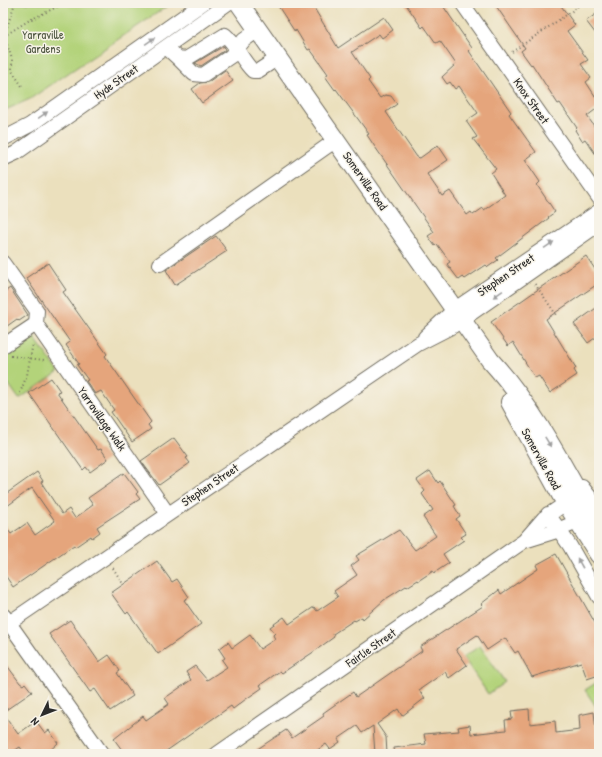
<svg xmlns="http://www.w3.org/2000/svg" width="602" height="757" font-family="'Patrick Hand',sans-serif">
<rect width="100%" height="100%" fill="#f7f3e8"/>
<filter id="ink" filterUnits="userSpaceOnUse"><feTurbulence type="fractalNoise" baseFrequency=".025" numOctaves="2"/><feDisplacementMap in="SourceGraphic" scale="8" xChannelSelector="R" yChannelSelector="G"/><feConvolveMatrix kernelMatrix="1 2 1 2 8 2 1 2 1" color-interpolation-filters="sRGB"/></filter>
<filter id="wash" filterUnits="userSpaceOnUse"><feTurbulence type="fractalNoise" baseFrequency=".012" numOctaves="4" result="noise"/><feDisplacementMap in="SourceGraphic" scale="16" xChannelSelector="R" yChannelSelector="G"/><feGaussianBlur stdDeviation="0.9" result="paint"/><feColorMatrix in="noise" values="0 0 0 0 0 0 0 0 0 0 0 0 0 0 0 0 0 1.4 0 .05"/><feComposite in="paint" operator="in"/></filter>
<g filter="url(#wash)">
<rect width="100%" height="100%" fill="#ebe0bd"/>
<path fill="#b3d37a" stroke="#6f7f52" d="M3,3H172L30,99L3,111Z
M31,333L59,372L19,399L3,376V353Z
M480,646L505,682L488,694L463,657Z
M599,681V711L585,690Z"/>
<g id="blocks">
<path fill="#e5a57c" d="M276,3H311L338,48L384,17L393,30L382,38L379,34L352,52L370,79L368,81L380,98L385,95L391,96L397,104L386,112L417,157L420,158L438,145L448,160L427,174L442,196L450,191L467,215L471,212L473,215L483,208L484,210L505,195L491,173L496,169L473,139L477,137L466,121L478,113L459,86L455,89L450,82L447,84L442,77L456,64L440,41L436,43L424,26L422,28L405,3H441L472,48L469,51L511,112L509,114L536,152L525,160L540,182L537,185L555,212L548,217L549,218L496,258L498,260L488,267L486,265L465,279L463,277L459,280L447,264L450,262L437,244L435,246L428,236L434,232L373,144L367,135L369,134L336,89L335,90L325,76L328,74L310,49L308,50L296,30L295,32Z
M494,3H559L575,25L567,31L588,60L581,64L591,78L586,82L599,102V107L587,116L599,133V159L585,139L582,141L575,130L577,128L560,103L558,104L532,64L531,65L521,51L525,48Z
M599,12V38L586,21Z
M224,46L225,50L201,66L195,63Z
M225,70L233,81L202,103L192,89L200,83L208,82Z
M216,236L227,251L175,285L166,270Z
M586,256L599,275V283L546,319L576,368L574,370L577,375L550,393L539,376L535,378L513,342L508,346L491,322Z
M48,263L66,290L63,292L107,354L105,356L151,422L148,425L151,429L132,442L111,412L114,410L101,391L95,394L86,381L88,380L77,365L79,364L66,345L70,342L26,278Z
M10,288L28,315L19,321L17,319L3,329V293Z
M599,306V335L588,343L574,324Z
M51,378L60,391L57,392L98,450L101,449L108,459L90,472L86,467L83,470L29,393Z
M174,438L188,457L186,458L190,463L159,485L141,461Z
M430,471L438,483L440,481L456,505L454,506L460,516L456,519L466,534L461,537L464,540L443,554L449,563L434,573L433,571L418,581V580L407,587L406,586L384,600L363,619L362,617L355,621L354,620L333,634L334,637L312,653L282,673L280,671L260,685L262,688L246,699L233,709L231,706L162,754H125L114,739L143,716L146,720L169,704L165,698L191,680L186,672L195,666L207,680L227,667L222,660L225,658L219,649L228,642L232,648L250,635L260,649L275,639L273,635L275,633L270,627L284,617L289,624L314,607L317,611L338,597L334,591L357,575L351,566L359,560L356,556L399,530L415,550L436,536L423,517L433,510L422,494L425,491L417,480Z
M37,472L43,481L41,482L62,514L69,509L75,518L93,505L88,498L124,473L138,492L136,494L140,499L97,527L100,532L92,538L91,536L75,547L74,545L13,587L3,572V523L11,534L27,523L35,535L55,521L32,488L3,509V496Z
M556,554L595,623L599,622V675L587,679L581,662L532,677L518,651L515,653L505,638L487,650L477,635L456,649L467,665L449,678L445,672L419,690L425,698L402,716L398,709L377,724L386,737L387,754H375L373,726L362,733L357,726L338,739L340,742L330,749L326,744L312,754H250L286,730L292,738L324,716L323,713L353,692L356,697L422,651L420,647L483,606L481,604L499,590L501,594L538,569L536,565Z
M157,561L172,582L177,579L189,597L184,600L201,624L158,654L128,612L126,614L111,593Z
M70,620L99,662L109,655L120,671L117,673L133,696L110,711L95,689L90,692L49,634Z
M3,660L20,683L23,685L25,683L32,692L3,712Z
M529,709L530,724L555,721L556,733L580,730L579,715L594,712L597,739H599V754H395L394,748L426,744L424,734L459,731L458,727L470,725L471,734L506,730L505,720L512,719L511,711Z
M3,713L18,734L36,721L45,733L49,730L58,743L46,754H25L20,747L11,753L7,748L3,752Z"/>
</g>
</g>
<g filter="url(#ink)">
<use href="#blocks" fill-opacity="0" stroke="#6e6a5e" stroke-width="1"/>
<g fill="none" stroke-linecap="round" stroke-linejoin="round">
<g stroke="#6e6a5e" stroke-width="16">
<path id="minor" d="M462,3L599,198
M166,47L178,58L186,59L225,35C237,45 242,61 253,71H258L278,58
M178,58L194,74L203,75L231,56L244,40L258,30
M3,139L30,125L203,3
M3,159L16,153L228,3
M3,263L37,311L36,324
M160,264L336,140
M36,324L168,514
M425,337L455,309L599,211
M3,346L36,324
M582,487L599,509
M548,514L570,546L599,597
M524,541L553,532L577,522
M4,616L102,754
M3,627L418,344L453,326L599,224
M217,754L524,541L544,518L566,503"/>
</g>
<g stroke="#6e6a5e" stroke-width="20">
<path id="major" d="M239,3L490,360C535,409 566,472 599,530
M510,402L561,495L599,555"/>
</g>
<path stroke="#6e6a5e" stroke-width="2" stroke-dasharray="1 3" stroke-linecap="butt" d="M15,3L4,36L12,59V71L22,86
M4,36L28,21L65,3
M512,52L578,7L575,3
M535,284L557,316
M11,356L44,360
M20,393L27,375L33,343
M113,568L123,584"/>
<use href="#minor" stroke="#fff" stroke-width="14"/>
<use href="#major" stroke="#fff" stroke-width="18"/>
</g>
<defs><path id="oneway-solid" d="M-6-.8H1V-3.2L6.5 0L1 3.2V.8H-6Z"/></defs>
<g fill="#a0a0a0">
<use href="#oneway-solid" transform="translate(150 41) rotate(-35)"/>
<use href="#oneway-solid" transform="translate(43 115) rotate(-35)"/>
<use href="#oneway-solid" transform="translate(549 245) rotate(-34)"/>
<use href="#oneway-solid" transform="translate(498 294) rotate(145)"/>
<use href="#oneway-solid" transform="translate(548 442) rotate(58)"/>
<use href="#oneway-solid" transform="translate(580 563) rotate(-119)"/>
</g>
</g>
<g text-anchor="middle" stroke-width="3" stroke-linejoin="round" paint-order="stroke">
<g font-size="12" fill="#4d553f" stroke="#f7f3e8">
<text x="43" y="39">Yarraville<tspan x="43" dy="14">Gardens</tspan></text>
</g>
<g font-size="12" fill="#2b2b2b" stroke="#f7f3e8">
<text transform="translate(116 82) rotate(-35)" y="4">Hyde Street</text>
<text transform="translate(531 101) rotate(55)" y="4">Knox Street</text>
<text transform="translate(365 181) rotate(55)" y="4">Somerville Road</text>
<text transform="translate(506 275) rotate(-34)" y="4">Stephen Street</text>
<text transform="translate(102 419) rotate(55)" y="4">Yarravillage Walk</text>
<text transform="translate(541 459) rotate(61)" y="4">Somerville Road</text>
<text transform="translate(210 485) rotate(-34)" y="4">Stephen Street</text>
<text transform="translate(371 648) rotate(-35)" y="4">Fairlie Street</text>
</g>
</g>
<rect width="602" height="757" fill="none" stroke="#f7f3e8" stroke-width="16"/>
<g transform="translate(42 715) rotate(227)" stroke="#f7f3e8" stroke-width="3" paint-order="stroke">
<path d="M0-3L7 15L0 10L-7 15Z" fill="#2b2b2b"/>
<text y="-6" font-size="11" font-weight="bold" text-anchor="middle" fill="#2b2b2b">N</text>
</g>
</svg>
